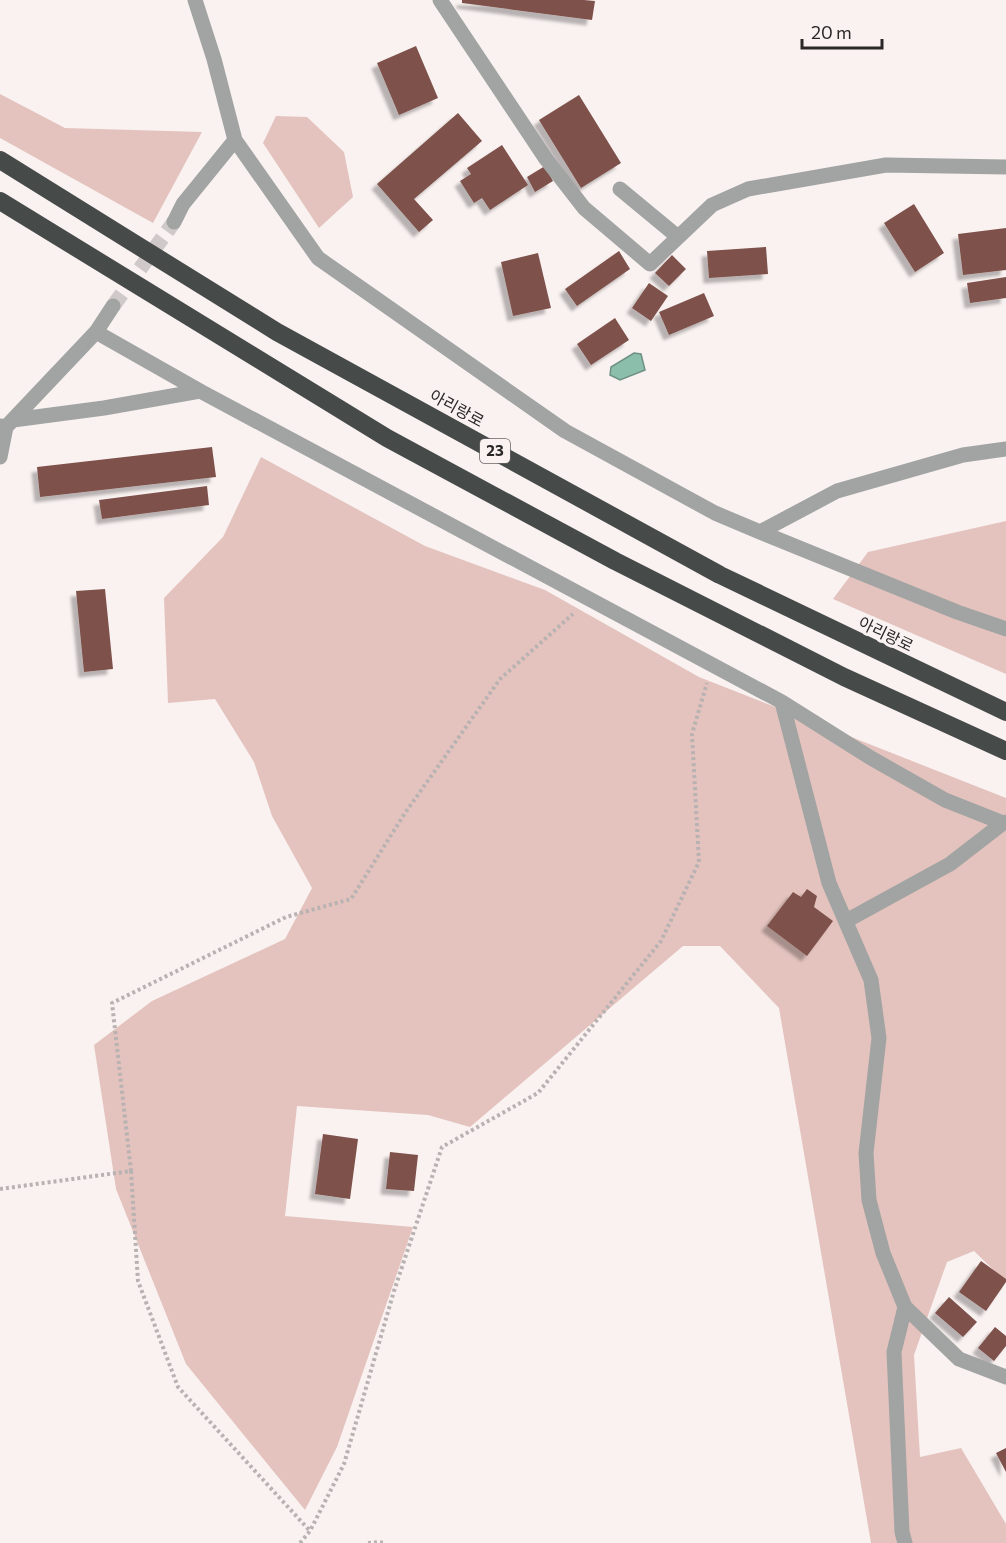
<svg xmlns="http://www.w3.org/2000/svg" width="1006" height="1543" font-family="Commissioner,'Noto Sans KR',sans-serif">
<defs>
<filter id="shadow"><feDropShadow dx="-5.5" dy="5.5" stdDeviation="1.5" flood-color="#0004"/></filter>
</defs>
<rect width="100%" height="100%" fill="#f9f2f1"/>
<path fill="#e4c3be" d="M0,94L65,128L202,132L153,223L0,138Z
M276,116L307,117L344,152L353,197L319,228L263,143Z
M261,457L425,546L545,590L699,677L1006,798V1282L974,1251L947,1262L914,1355L920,1457L961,1448L1006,1524V1543H871L779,1008L720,946H683L470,1127L428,1115L297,1106L285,1216L413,1227L337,1447L305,1510L186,1364L116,1189L94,1045L152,1001L285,939L312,888L272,816L254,762L215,699L168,703L164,598L223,537Z
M1006,521V674L833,599L868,552Z"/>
<path fill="#8bbfac" stroke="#6e9184" stroke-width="1.5" d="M634,353L641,354L645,370L620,380L610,375L611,367Z"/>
<path fill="#7e514b" filter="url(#shadow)" d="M462,0H584L595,1L592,20L462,3Z
M416,46L438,98L399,115L377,63Z
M579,95L621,163L581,188L539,120Z
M458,113L482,141L414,199L433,220L419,232L377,184Z
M502,145L528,185L490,210L482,198L474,203L460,181L471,174L467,168Z
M545,166L553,181L535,192L527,177Z
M914,204L944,253L915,272L884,223Z
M1006,228V270L963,275L958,234Z
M766,247L768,274L709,278L707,251Z
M619,251L630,269L577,306L565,289Z
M538,253L551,308L513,316L501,262Z
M672,255L686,269L669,286L655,273Z
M1006,277V298L970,303L967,283Z
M649,283L668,296L651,321L632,308Z
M704,293L714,316L669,335L659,312Z
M615,318L629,340L591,365L577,344Z
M212,447L216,477L40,497L37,467Z
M207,486L209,505L102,519L99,500Z
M105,589L113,669L84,672L76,591Z
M807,889L817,896L814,907L833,921L807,956L767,926L793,892L801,897Z
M323,1134L358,1139L350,1199L315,1194Z
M390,1152L418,1155L414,1191L386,1189Z
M981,1261L1006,1279V1282L986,1311L959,1292Z
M949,1297L977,1322L963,1337L935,1313Z
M995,1327L1006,1336V1346L994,1361L978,1348Z
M1006,1448V1472L996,1453Z"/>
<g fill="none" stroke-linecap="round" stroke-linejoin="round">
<path stroke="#d0c9c9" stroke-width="15" stroke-dasharray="15 8" stroke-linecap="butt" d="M113,306L174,222"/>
<path stroke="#b8b2b2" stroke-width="4" stroke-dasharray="3 3" stroke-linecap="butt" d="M131,1171L138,1281L178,1387L310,1531
M0,1189L131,1171L112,1003L286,917L351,899L405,813L500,679L573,614
M300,1543L310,1531L344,1464L394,1291L442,1147L538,1093L661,941L699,862L692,734L707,683
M368,1543L379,1542L385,1543"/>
<path stroke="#a1a4a2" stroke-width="15" d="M195,0L214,59L235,140L318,258L565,431L715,513L760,532L837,491L963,455L1006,449
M440,0L546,159L584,208L650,264L712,205L748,189L886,165L1006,167
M620,189L678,237
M174,222L183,204L235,140
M96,332L200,391L782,702L829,883L871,980L879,1038L866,1153L869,1200L883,1253L905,1307L894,1352L902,1532L905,1543
M13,420L104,408L200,391
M0,426L6,427L96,332L113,306
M0,457L6,427
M760,532L957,612L1006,629
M782,702L871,758L945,800L1003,823L1006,822
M846,921L950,864L1003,823
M905,1307L959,1359L1006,1377"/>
<path stroke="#464b49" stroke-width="18" d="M0,160L277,332L720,575L1006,712
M0,201L387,438L615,561L844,677L1006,751"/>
</g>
<g text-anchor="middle" stroke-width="6" stroke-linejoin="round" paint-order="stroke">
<rect fill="#f9f2f1" stroke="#686464" stroke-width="1.5" x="480" y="439" width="30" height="24" rx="4.5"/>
<g font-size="15" font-weight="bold" fill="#2a2727">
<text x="495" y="456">23</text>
</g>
<g font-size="16" fill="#2a2727" stroke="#f9f2f1">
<text transform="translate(457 408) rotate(29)" y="6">아리랑로</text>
<text transform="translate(886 634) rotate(26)" y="6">아리랑로</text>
</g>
</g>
<path d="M802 39v9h80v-9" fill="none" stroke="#2a2727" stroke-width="3"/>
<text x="811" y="39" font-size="18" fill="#2a2727" stroke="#f9f2f1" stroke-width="4.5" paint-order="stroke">20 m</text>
</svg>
